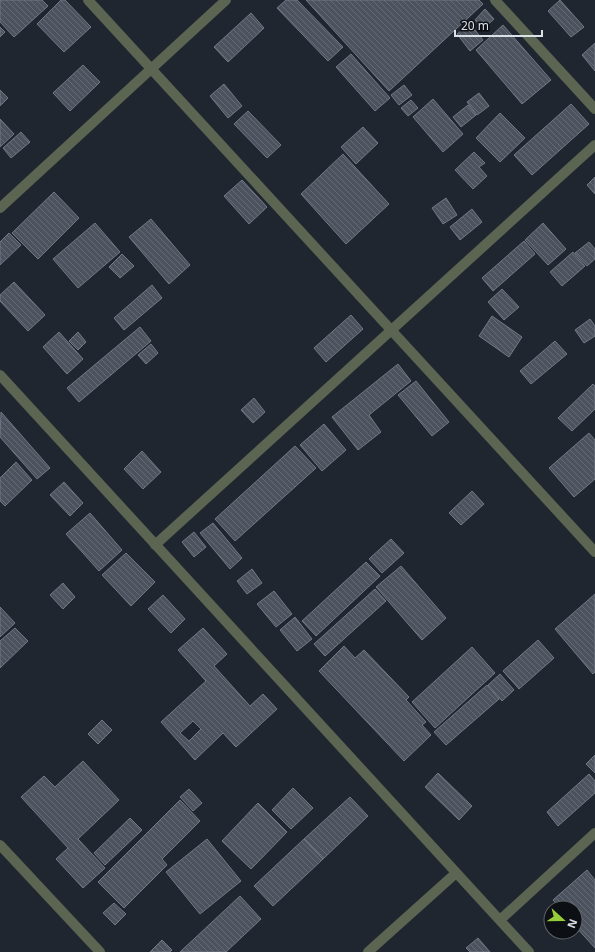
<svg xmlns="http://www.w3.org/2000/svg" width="595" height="952" font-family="'Noto Sans',sans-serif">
<defs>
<pattern id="building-back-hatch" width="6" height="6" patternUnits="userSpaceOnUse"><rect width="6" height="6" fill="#4c525e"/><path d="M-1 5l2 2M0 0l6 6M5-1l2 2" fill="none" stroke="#656b75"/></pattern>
</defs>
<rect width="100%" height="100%" fill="#202630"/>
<path fill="url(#building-back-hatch)" stroke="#727985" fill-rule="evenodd" d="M0,0H42L48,6L14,37L0,22Z
M61,0H65L91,27L64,52L37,24Z
M286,0H297L343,47L328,61L277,8Z
M306,0H479L483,4L389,91Z
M560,0L584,27L571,37L548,11Z
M485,9L494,19L483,29L475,20Z
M251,13L264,28L228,62L214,47Z
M470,24L483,40L470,51L457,34Z
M503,25L551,80L522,104L476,50Z
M0,27L5,32L0,37Z
M595,43V71L582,55Z
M351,54L390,98L375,111L336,67Z
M83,65L100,82L70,111L53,93Z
M224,84L242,106L228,118L210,96Z
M404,85L412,95L399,105L391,95Z
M0,90L8,98L0,106Z
M479,93L489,106L477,115L467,102Z
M433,99L463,134L443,152L413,117Z
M411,100L418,108L408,116L401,108Z
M571,104L589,124L532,175L514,155Z
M468,105L476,115L461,127L453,117Z
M248,111L281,145L267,158L234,124Z
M500,113L525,138L500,162L476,138Z
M0,119L14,134L0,147Z
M363,127L378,143L356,164L341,147Z
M21,132L30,142L11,158L3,148Z
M474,152L485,163L479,167L487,176L473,189L455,170Z
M343,154L389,204L346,244L301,194Z
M595,177V194L587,185Z
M242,180L267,207L249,224L224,196Z
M54,192L79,218L38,259L12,233Z
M446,198L457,215L443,224L432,208Z
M472,209L482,222L460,240L450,227Z
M151,219L190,265L169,284L129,237Z
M95,223L120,252L78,288L53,259Z
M543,223L566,249L548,265L525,240Z
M9,233L21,245L0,265V242Z
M524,241L535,254L493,291L482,278Z
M589,242L595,249V259L587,266L575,253Z
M573,252L585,266L562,286L550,272Z
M122,254L134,266L120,278L109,267Z
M14,282L45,315L28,331L0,301V295Z
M152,285L162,298L124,330L114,318Z
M502,289L519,307L504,320L488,302Z
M351,315L363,329L326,362L314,348Z
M492,316L522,337L509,357L479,336Z
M590,319L595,326V336L584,343L575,330Z
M140,327L151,341L79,402L67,388Z
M59,332L83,359L67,374L43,347Z
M78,332L86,342L78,350L69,341Z
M555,341L567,354L531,384L520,371Z
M151,344L158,353L146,364L138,355Z
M398,364L411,381L369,415L381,432L358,450L332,417Z
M416,381L449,422L432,436L398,395Z
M593,384L595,386V409L572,431L558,418Z
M254,398L265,412L253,423L241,410Z
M1,412L50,468L37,479L0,437Z
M324,424L346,450L322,471L300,445Z
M589,433L595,440V479L574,497L549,468Z
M295,446L316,468L235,541L215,519Z
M142,451L161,472L143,489L124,469Z
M16,462L32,480L5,506L0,501V478Z
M64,482L83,503L70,516L50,495Z
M472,491L484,504L461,525L449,513Z
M90,513L122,550L99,571L66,534Z
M213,523L242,558L230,569L200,533Z
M194,532L206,547L194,557L182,542Z
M391,539L404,553L382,573L369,559Z
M126,553L155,582L131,606L102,575Z
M366,562L380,576L316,636L302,621Z
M401,566L446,618L422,640L376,587Z
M252,569L262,583L247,594L237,581Z
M63,583L75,597L63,609L50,595Z
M375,589L386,601L325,656L314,644Z
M274,591L292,614L276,627L257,604Z
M595,594V672L593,674L555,629Z
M163,595L185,619L171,633L148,609Z
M0,607L15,623L0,637Z
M295,617L312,639L297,651L280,630Z
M15,628L28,641L0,668V641Z
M203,628L227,654L214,666L250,706L263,694L277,709L236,747L223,733L195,760L161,722L206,681L178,650ZM193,721L201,729L189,741L180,733Z
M538,640L554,658L519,689L503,671Z
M344,646L355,658L364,650L409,697L406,700L426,722L422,725L431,735L404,761L319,671Z
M472,647L495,673L435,728L412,702Z
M500,674L514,690L502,701L488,685Z
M487,685L499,699L446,745L434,732Z
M102,720L112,730L98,744L88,734Z
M595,755V773L586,764Z
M83,761L119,800L78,839L105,868L83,888L56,859L68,848L21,797L44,776L55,787Z
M438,773L472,806L459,820L425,787Z
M589,774L595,781V793L558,826L547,812Z
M293,788L313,808L291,829L272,810Z
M189,789L202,803L193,811L180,797Z
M350,797L368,816L323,859L304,839Z
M180,800L200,821L162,859L167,865L124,908L98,882Z
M258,803L287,832L251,869L222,841Z
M130,818L142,830L105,865L94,853Z
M207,839L241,881L200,914L166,872Z
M304,839L323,859L273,906L254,886Z
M587,870L595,880V948L575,926V908H560L553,900Z
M240,896L261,919L226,952H180Z
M114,903L126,914L115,925L103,913Z
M478,938L490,952H470L466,948Z
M162,940L172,950L170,952H150Z"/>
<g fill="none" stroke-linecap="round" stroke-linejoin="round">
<path stroke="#5c6551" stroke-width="10" d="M88,0L595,552
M495,0L595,109
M0,208L226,0
M0,375L529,952
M155,545L595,145
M0,845L100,952
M500,920L595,833
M368,952L456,873"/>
</g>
<g transform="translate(563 920) rotate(111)"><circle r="19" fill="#0c0f13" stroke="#5f6368"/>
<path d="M0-3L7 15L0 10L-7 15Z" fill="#96cc39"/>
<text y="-6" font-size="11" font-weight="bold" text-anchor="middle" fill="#dce0e7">N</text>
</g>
<path d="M455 30v6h87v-6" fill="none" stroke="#dce0e7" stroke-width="2"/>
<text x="461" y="30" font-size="12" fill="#dce0e7" stroke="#0c0f13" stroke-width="3" paint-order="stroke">20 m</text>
</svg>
